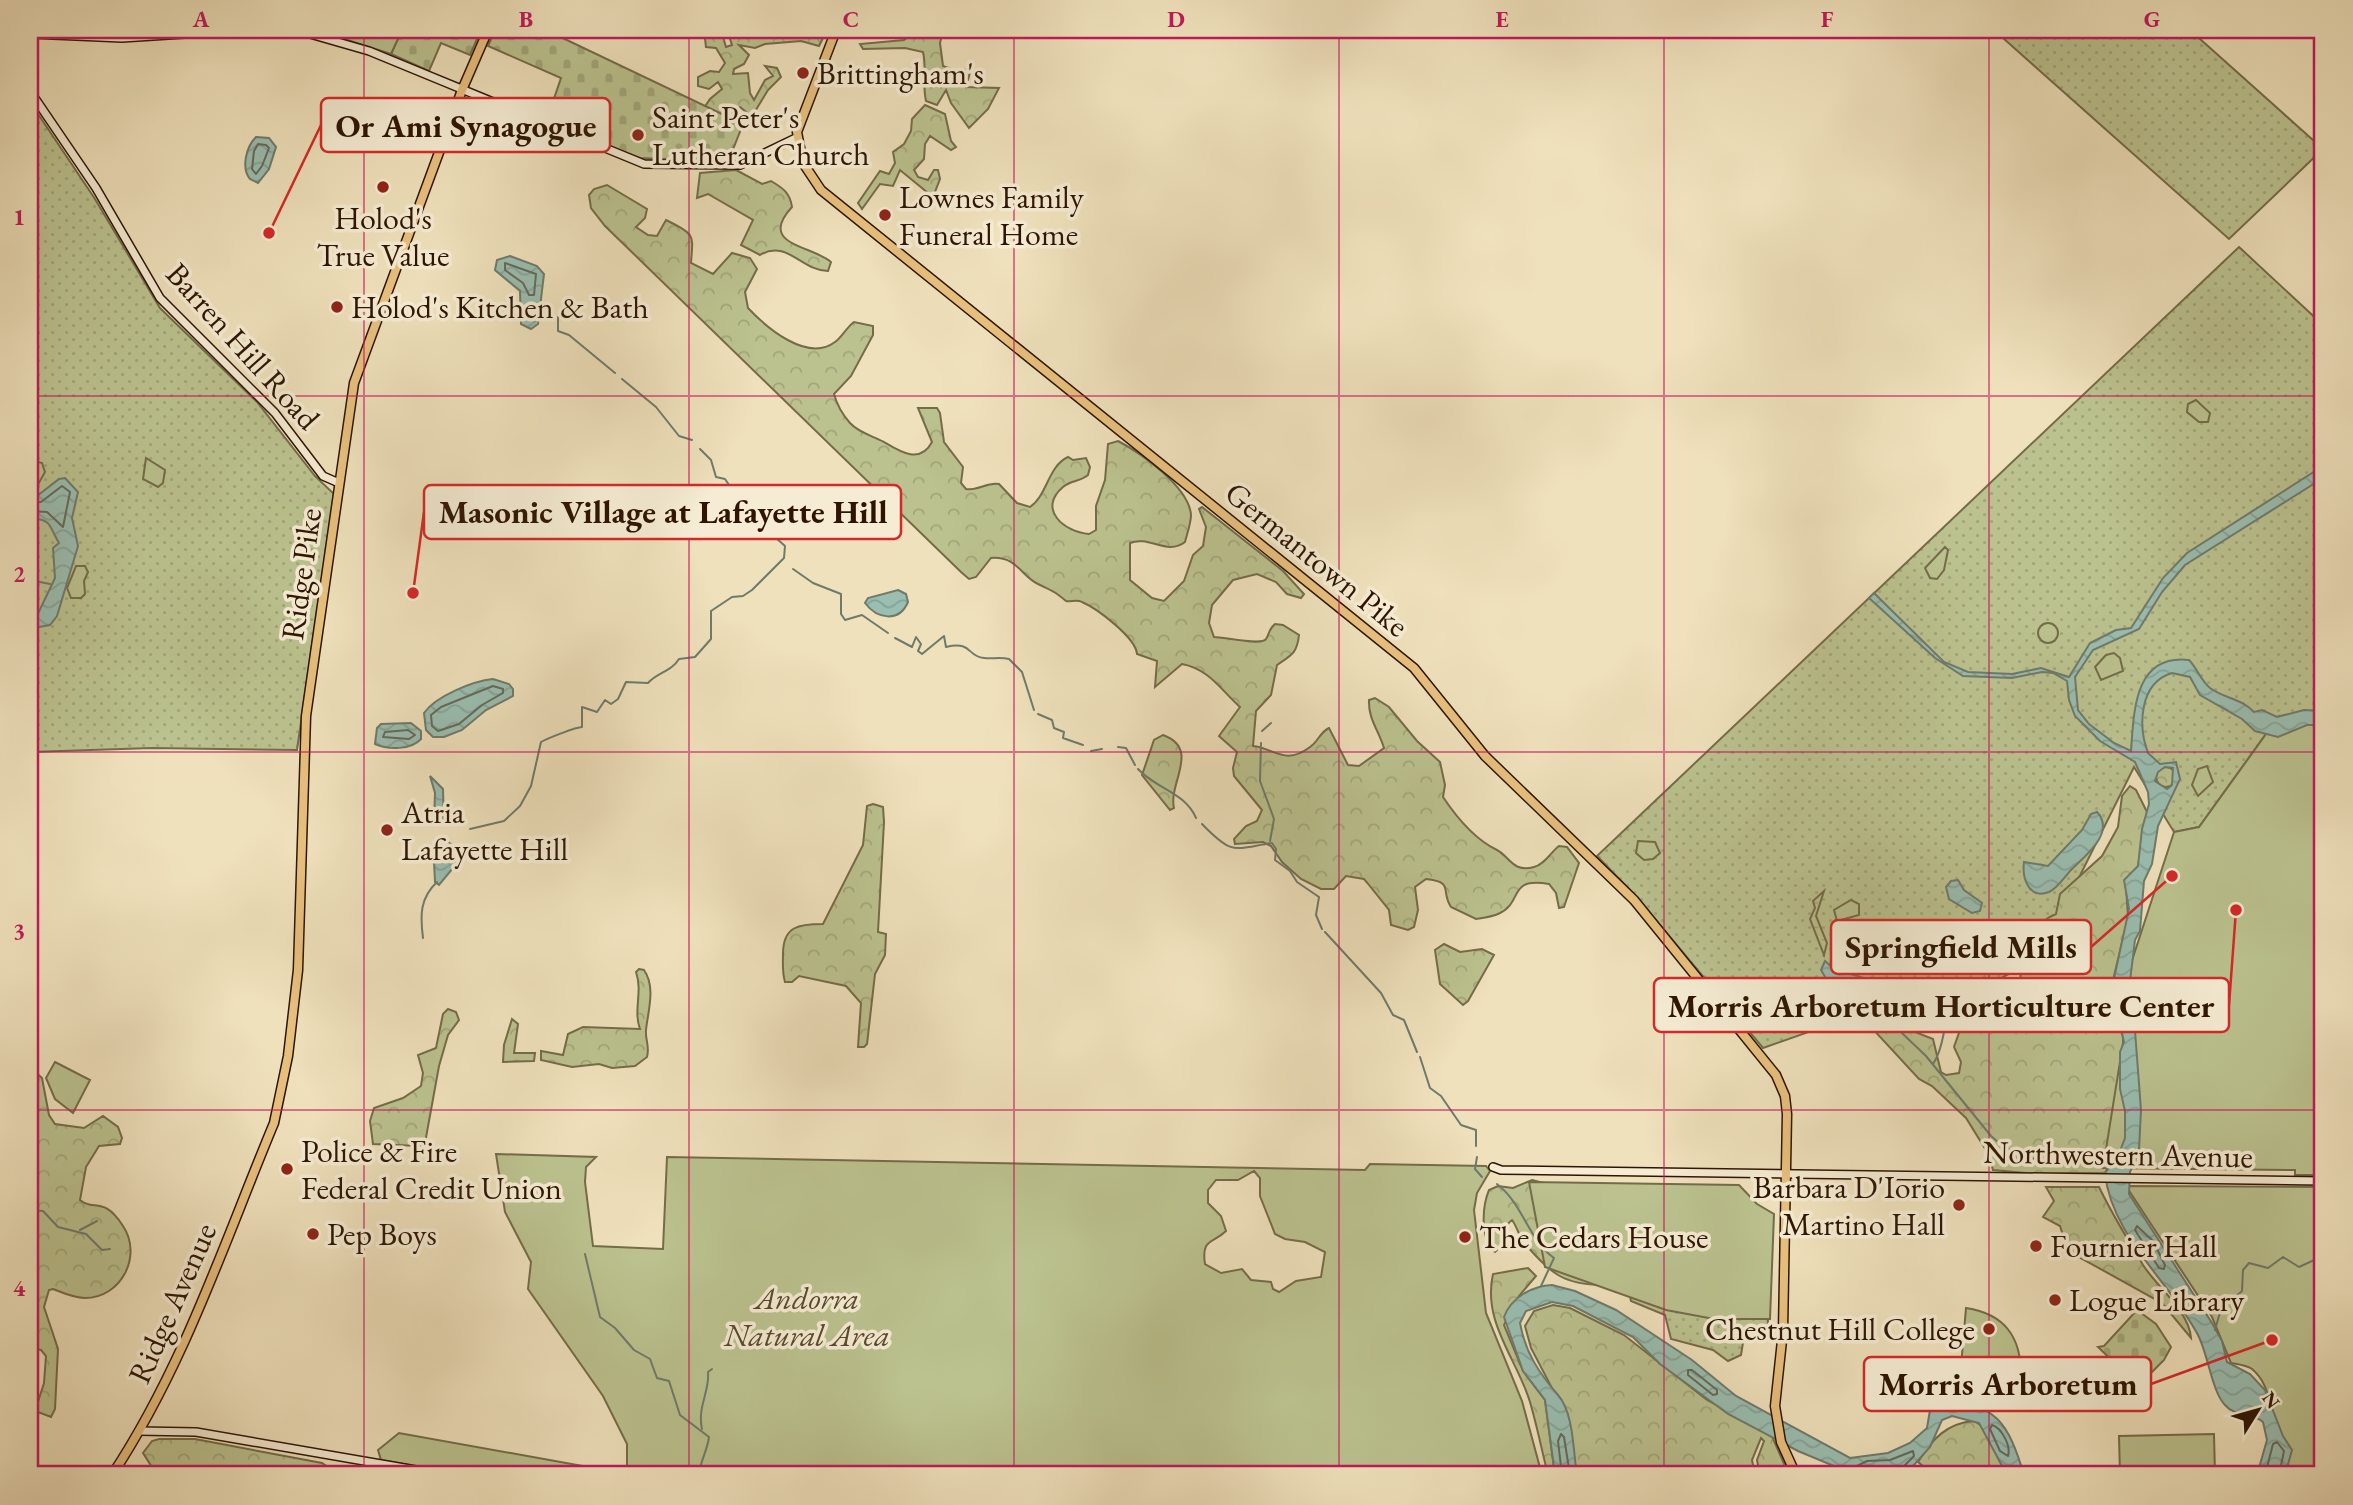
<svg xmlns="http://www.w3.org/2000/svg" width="2353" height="1505" font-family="'EB Garamond',serif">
<defs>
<pattern id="grass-dots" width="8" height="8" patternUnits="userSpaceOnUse" patternTransform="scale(1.75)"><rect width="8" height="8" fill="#bbc28f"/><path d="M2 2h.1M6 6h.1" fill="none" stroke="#a1a67a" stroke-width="1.8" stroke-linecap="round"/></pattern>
<pattern id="forest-crowns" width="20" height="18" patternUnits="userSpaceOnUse" patternTransform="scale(1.75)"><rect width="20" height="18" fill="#bbc28f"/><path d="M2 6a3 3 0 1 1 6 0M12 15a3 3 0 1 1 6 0" fill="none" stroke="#a1a67a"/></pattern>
<pattern id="wetland-marsh" width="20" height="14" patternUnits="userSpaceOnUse" patternTransform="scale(1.75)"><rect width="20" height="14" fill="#bbc28f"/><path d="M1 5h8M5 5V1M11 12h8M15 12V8" fill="none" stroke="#a1a67a"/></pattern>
<pattern id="cemetery-stones" width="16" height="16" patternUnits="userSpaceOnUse" patternTransform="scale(1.75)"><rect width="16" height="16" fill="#bbc28f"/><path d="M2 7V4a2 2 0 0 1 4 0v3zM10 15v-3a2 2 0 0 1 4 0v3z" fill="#a1a67a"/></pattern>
<pattern id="water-waves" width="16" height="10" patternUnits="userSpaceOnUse" patternTransform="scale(1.75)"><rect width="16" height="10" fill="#9abeb1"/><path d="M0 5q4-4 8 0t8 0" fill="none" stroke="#85a297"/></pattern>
</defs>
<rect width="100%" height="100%" fill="#efe1bc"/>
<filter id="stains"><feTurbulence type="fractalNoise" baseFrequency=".00286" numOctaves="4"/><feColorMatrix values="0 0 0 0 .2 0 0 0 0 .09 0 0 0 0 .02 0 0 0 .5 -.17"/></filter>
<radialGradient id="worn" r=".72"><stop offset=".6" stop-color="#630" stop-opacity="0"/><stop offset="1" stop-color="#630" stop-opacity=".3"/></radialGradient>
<path fill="url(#grass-dots)" stroke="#746c49" stroke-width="2" d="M1994,30H2190L2323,149L2229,239Z
M30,102L95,199L160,308L257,402L315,476L334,494L297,750L152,748L30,752Z
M2239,247L2323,325V713L2279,716L2199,827L2174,832L2134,767L2039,958L1984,987L1941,1027L1891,1003L1763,1048L1634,894L1597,856Z
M1767,1273L1768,1327L1745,1330L1741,1355L1728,1361L1713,1350L1671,1339L1665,1315L1631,1301L1629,1292Z"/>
<path fill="url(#forest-crowns)" stroke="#746c49" stroke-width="2" d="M704,30H721L726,47L732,45L727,30H827L819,46L801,41L765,44L755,48L739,45L749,55L744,64L734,69L733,74L748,73L750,93L754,100L765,80L773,76L765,66L777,68L781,77L768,90L754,113L750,115L740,107L734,112L731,126L702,111L710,99L722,89L718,82L709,89L698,86V77L710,71L719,72L725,63L716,48L706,47Z
M909,30L943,31L940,43L943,66L956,71L971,69L966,87L999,88L988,109L969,128L951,103L946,90L937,105L926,101C922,84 927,70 923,52L905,48L863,49L860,44L904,40L909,36Z
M925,105L945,114L951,141L956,147L951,150L930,136L925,144L924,159L914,170L918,177L928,180L934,170H938L940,179L933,197L900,170L893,186L880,184L862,209L858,203L880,171L889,174L895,163L893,152L904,144L911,131L912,119Z
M736,170L762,184L771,181C783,188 790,193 792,207C757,245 811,245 831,262L828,271C802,271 787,239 760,255L741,245L753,220L708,194L697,198L700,173Z
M607,185L647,209L645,218L636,227L648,235L657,236L666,220C696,235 693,234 691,263L713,274L732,253L750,258L757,269L745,292L748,308C766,327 807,363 835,342C842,337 846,328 854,322L873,326V335L851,376L834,394C837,405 842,414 850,423C859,433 873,436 884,442C899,451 920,465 932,442L918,408H937L940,413L944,442L963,467L961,483L966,489C979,491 986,482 999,484L1017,503L1030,507C1047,496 1048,466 1068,457L1073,460L1086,458L1090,467L1088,475C1080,482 1071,480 1063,487C1037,509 1064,532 1089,534L1096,530V506L1105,480L1108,444L1118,441C1141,453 1189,487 1191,515C1191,523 1187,534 1185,542C1167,556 1149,535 1130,543V580L1152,598L1164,601L1184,581L1193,555L1203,546L1206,527L1199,509L1202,507L1283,571L1304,594L1301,598L1287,594L1276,582L1257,574L1233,580L1212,605L1209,623L1214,637C1224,637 1262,646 1266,639C1270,633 1268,630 1275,624L1283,625L1299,635C1297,654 1291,655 1277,665L1271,695L1256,711L1253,746C1274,748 1285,766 1310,747C1318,742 1320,732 1329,728L1348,765L1359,766L1384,748C1379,731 1368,719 1369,700L1375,698L1389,707L1417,741L1440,762L1445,785L1443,797C1457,818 1474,839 1497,850C1510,857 1513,873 1534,867C1544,865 1551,852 1559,846L1567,847L1579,863L1564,907L1559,908L1556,893L1549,884C1506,877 1525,902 1498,914C1491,917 1482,918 1476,919L1451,907C1440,891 1455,882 1426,879L1415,887L1418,910L1414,927L1408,930L1391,925L1389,910L1369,885L1364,879L1346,876L1334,889H1321L1301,879L1282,862L1271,846L1263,842L1235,844L1234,839L1246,826L1257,821L1262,810L1234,776L1233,768L1237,752L1219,736L1240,707C1221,690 1209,669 1182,664L1155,687L1157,661L1137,654C1136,638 1098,609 1082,602C1077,599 1071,602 1066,601C1053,590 1052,591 1038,584C1021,576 1017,556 991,558L976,577L969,579L961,572L605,226L591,208L589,195L594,189Z
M1163,735C1201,749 1168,783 1174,808L1170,810L1142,775L1154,740Z
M2156 777a10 10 0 1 1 20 0a10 10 0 1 1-20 0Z
M2130,786L2136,790L2147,812L2138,866L2126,885L2128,918L2113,980V994L2124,1042L2108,1168L2105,1173L2037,1174L1993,1170L1989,1155L1966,1118L1932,1086L1919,1079L1870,1026L1867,1017H1877L1933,1039L1941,1072L1946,1075L1959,1073L1961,1062L1954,1047L1960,1030L1956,1015L1961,1001L1978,991L1994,993L2020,981C2022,955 2029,924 2056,914L2060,894L2102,856L2118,827L2122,796Z
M873,804L883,807L884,822L878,932L886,934L885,955L875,974L867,1044L864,1047H858L861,1003L846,986L799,976L792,982H785C782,972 783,964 783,954C783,926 799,924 823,924L863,845L867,806Z
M1444,944L1460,952L1482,949L1494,955L1468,1001L1463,1005L1440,984L1435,950Z
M639,969L644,970C656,987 648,1011 646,1030C645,1040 650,1046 647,1057L635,1066L612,1068L599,1064L572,1067L541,1060V1051L563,1055L568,1034L583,1027L640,1029C633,1010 643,992 636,972Z
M448,1009L456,1012L459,1020L448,1035L439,1066L425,1143L419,1146L373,1144L370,1121L374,1108L403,1098L421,1086L423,1073L418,1055L436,1048L443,1014Z
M512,1019L518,1024L514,1053H535L534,1061L503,1062L504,1045Z
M30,1067L42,1078L49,1115L55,1124L84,1128L103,1116L118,1127L122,1138L120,1144L99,1146L86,1167L80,1200C94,1212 103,1195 123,1226C143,1256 121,1298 85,1298C74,1298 63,1293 53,1289L49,1290L44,1307L58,1349L55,1409L51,1417L35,1411L44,1383L46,1356L41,1350L30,1348Z
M1532,1180L1544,1183L1603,1285C1563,1285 1551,1273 1526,1245C1519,1238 1518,1228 1512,1220C1502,1226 1507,1244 1495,1252C1480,1239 1482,1207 1489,1190L1498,1186L1513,1188Z
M2046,1187H2099C2112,1214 2128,1240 2143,1265C2157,1287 2189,1311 2191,1338L2162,1303L2068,1251L2060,1226L2043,1217L2054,1201Z
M1528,1268L1536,1276L1519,1296L1504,1325L1523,1371L1545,1400L1555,1475H1548C1542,1451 1537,1426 1530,1402C1517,1359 1482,1322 1493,1274Z
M1553,1305L1570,1308L1624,1335L1707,1400L1771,1434L1789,1475H1760L1757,1460L1764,1441L1761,1438L1752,1460L1755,1475H1577L1566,1415L1531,1348L1525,1326L1534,1311Z
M1974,1421L1982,1426L2007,1475H1934L1918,1462C1932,1439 1947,1423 1974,1421Z
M159,1439H195L322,1463L334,1471L332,1475H157L143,1453L152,1441Z"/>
<path fill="url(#wetland-marsh)" stroke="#746c49" stroke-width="2" d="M1824,891L1816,916L1827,943L1824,955L1810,919L1815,908L1813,901Z"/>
<path fill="url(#cemetery-stones)" stroke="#746c49" stroke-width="2" d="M402,30H481L470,55L441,43L429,71L391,54Z
M495,30H546L743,124L728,162L640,158L546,122L561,78L488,46Z
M2137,1310L2156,1324L2171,1347L2164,1360L2138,1386L2098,1347L2104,1346Z"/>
<path fill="#bbc28f" stroke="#746c49" stroke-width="2" fill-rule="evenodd" d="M316,30H402L391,54Z
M2196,400L2210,413L2208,422H2199L2187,412L2188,404Z
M146,458L165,470L163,483L158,487L143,479Z
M34,461L42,463L45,472L35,490L30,489V463Z
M1945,547L1948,550L1944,570L1937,579L1930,578L1925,568Z
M76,566H85L88,572L84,581L85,594L81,598H71L67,588Z
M2038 633a10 10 0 1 1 20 0a10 10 0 1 1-20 0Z
M2114,653L2120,658L2123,671L2101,680L2095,667L2106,655Z
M2279,716L2323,728V1175H2295V1170L2103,1168L2123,1043V988L2174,832L2199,827Z
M2207,766L2213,782L2198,796L2192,785L2198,769Z
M1638,841L1655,842L1660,853L1653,859L1644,860L1636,853Z
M1851,900L1859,904V915L1837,921L1834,910Z
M55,1062L90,1080L73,1113L55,1099L46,1078Z
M496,1154L596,1157L586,1167L585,1182L593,1246L663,1249L667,1157L1365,1170L1370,1164L1486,1166L1490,1171L1477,1193L1474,1210L1486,1313L1522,1401L1542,1475H464L381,1460L378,1450L399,1433L627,1474V1444L603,1396L528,1289L531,1262L505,1212ZM1254,1171L1260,1178V1196L1275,1234L1285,1239L1305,1242L1325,1252L1321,1277L1296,1281L1279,1292L1273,1289L1271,1282L1251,1280L1242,1269L1221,1273L1205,1264C1201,1238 1213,1244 1226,1231L1221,1216L1208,1203V1190L1216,1180H1238Z
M1529,1182L1739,1185L1757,1204L1774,1214L1770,1319H1714L1666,1310L1545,1267Z
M2126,1186L2323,1187V1475H2269C2270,1444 2280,1392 2252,1369C2247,1365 2237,1364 2231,1363L2212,1317Z
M1966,1308C2005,1314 2021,1337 2021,1375L1964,1370L1961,1366Z
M2214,1434L2215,1475H2120L2119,1436Z"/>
<path fill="url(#water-waves)" stroke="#6f7a6b" stroke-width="2" fill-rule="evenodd" d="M256,137L269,138L276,147L269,169L258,183L250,179C241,168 246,147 256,137Z
M510,256L537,266L544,274L538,324L531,329L521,324L520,291L495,270L497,260Z
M2323,466V478L2185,565L2162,592L2139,629L2093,650L2075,677L2078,710L2089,724L2114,743L2131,751C2134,711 2134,654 2189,660C2197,668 2201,681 2210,688C2225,699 2241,698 2254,712L2262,710L2277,717L2304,710L2323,711V725H2307L2278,737L2255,731L2242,719L2200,695L2190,677L2172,673C2139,683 2138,726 2148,753L2160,764L2176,762L2180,779L2158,826L2152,864L2144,881L2140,931L2135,940L2130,981L2129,1006L2135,1031L2141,1110L2139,1150L2130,1172L2129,1194L2212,1323L2222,1341L2227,1362L2250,1374L2265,1390L2283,1436L2292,1450L2285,1475H2257L2267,1440L2263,1422C2251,1412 2235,1417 2225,1405C2212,1392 2208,1354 2198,1335C2169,1281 2111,1235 2105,1173L2118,1156L2125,1138V1111L2120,1089V1052L2124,1042L2112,988L2129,909L2124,880L2138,866L2142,829L2149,804L2148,792L2135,762L2100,741L2075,716L2069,700L2067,681L2053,673L2042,672L2012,678L1963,676L1935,658L1869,598L1874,593L1944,662L1968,672L2012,674L2041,668L2069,677L2090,643L2116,630L2131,628L2163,578L2187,553ZM2165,767L2173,768L2172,785L2167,789L2155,781L2158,772Z
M65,478L78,492L72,518L78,546L57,616L50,625L39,627L33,624L55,578L53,548L59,543C48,525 53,520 30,518V495L37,496L59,479Z
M898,590L906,594L908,602C899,623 877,619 865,603L868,598Z
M493,679L509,684L513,689V696L486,710L462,730L444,737H433L426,730L424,713C436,696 473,681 493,679Z
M411,723L421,731V739C411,750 388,750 375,744L377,728L381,724Z
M430,776L443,789L444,825H436L434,821L435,793Z
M2097,812C2116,832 2085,856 2072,869C2065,876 2058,888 2049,892C2028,900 2022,877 2024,862L2048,866L2082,830L2091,814Z
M443,837L458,851L453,868L439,885L435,882L434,861L439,839Z
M1958,880L1964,890L1982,903L1980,911L1972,913L1949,899L1946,887L1951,881Z
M1825,961L1834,969L1874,981L1877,998L1870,1001L1831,987L1821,970Z
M1552,1285L1575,1291L1616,1310L1692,1360L1736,1396L1850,1458L1888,1453L1910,1443L1927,1428L1930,1410L1937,1403C1996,1399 2009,1425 2024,1475H2007L1979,1423L1952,1416L1942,1420L1930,1447L1905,1475L1864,1472L1853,1474L1798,1451L1728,1414L1660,1364L1633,1337L1573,1306L1552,1302L1526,1311L1520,1323C1525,1352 1539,1373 1558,1395C1574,1413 1573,1452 1577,1475H1555L1545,1400L1523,1371L1504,1317C1511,1298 1531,1286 1552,1285Z"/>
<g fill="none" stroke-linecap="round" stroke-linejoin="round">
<path stroke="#646a5a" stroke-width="2" d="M258,144L266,145L269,148L262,166L256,174L252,169L254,151Z
M505,263L536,274L534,295H529L523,283L505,270Z
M30,502H41L62,486L70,492L63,527L47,512L30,511
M493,686L503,689V693L482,705L459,724L438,731L432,726L431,715L441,707Z
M408,730L415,735L409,739L383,737L385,732Z
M2137,1226L2153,1241L2165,1265L2164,1269L2159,1268L2135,1230Z
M1688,1370H1692L1717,1390V1394L1713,1395L1688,1375Z
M1992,1425C2002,1428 2011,1446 2008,1456L2000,1451L1990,1429Z
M1562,1475L1558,1441L1561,1434L1564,1437L1570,1475
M1854,1475L1855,1467L1867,1461L1890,1460L1913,1451L1914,1456L1903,1467L1900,1475
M2265,1475L2273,1444L2277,1442L2284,1451L2279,1475"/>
<path stroke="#6f7a6b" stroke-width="2" d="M558,317V331L569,335L615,373
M622,379L656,407L679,436L692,440
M793,569L813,583L841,594V614L845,620L862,615L888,633
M30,580L50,584
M30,631L36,626
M895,638L912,647L916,637L921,644L918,651L922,654L944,636L946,647C973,641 966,656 984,658C993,659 1000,657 1009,659L1022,672L1034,710
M1038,714L1052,720L1054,728L1064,732L1063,738L1083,745
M1262,731L1271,723
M1261,743L1260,781L1274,819L1270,841
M1118,747L1126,748L1135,765
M1091,751L1102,749
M1138,769C1156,789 1185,792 1196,818
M1202,824C1233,856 1233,849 1272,843L1276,849L1275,860L1290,871L1297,882L1319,897L1316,915L1322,929
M470,829L504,821L520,806L531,786L541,742C546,739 576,727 582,727V707L597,712L605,700L611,704L618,699L626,682L648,683C658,672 671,672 679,659L695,657L711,639V611L732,597L743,596L752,590L784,558L785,546L767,530L750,522L746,508L740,503V495L733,491L725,479L716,477L711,460L700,449
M1325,932L1381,993L1393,1015L1404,1020L1417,1052
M423,938C420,915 420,898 437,882
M1882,1014L1926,1056L1991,1136L2005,1148L2040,1161L2083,1155L2110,1165
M1420,1057L1430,1088L1441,1096L1461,1125L1476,1130V1146
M1933,1064C1942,1051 1948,1019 1945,1002
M1477,1157L1475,1169L1482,1177
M1497,1184C1523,1204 1528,1239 1554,1258L1541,1286
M30,1210L43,1211L58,1227L86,1234L102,1250L110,1249
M80,1230L97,1221
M585,1254L600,1317L615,1328L634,1350L650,1359L657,1378L669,1381L680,1415L709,1437C707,1452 700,1461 699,1475
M2215,1330L2221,1309L2242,1291L2243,1270L2249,1263L2268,1268L2283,1257L2299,1267L2323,1256
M702,1429C697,1407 710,1391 708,1372L712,1369"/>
<g stroke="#2e1503" stroke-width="10">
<path id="secondary" d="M296,30L369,51L644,164L740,165L796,138
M30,34L122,38L247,30
M30,91L96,188L160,298L275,413L323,476L339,483
M1493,1167L1501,1170L2323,1181
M139,1431L196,1432L445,1475"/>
</g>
<g stroke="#2e1503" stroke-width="11">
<path id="primary" d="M836,30L797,132L803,163L821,190L1414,668L1485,756L1634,900L1776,1075L1785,1096L1787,1114L1783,1331L1775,1406L1781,1442L1796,1475
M112,1475C184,1366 224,1243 274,1123L288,1056L298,970L306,716L354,383L462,90L488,30"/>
</g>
<use href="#secondary" stroke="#f5ecd3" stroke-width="7"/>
<use href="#primary" stroke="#e8c07e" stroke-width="8"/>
</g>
<path fill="none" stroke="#c2185b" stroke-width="2" stroke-opacity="0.55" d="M364,30V1475M689,30V1475M1014,30V1475M1339,30V1475M1664,30V1475M1989,30V1475M30,396H2323M30,752H2323M30,1110H2323"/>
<g fill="#8f2418" stroke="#f5ecd3" stroke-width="2.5">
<circle cx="803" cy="73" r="7"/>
<circle cx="638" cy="135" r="7"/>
<circle cx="383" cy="187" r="7"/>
<circle cx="885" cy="215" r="7"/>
<circle cx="337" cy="307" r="7"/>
<circle cx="387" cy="830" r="7"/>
<circle cx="287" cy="1169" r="7"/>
<circle cx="1959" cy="1205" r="7"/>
<circle cx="313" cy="1234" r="7"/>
<circle cx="1465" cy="1237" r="7"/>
<circle cx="2036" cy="1246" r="7"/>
<circle cx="2055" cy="1300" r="7"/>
<circle cx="1989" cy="1329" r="7"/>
</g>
<g text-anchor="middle" stroke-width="7" stroke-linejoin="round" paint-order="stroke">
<g font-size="32" fill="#2e1503" stroke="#f5ecd3" text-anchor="start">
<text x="817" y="84">Brittingham's</text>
<text x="652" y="128">Saint Peter's<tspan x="652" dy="37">Lutheran Church</tspan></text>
<text x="899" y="208">Lownes Family<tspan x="899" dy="37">Funeral Home</tspan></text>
<text x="383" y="229" text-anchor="middle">Holod's<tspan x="383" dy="37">True Value</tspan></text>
<text x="351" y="318">Holod's Kitchen &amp; Bath</text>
<text x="401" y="823">Atria<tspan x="401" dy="37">Lafayette Hill</tspan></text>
<text x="301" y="1162">Police &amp; Fire<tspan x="301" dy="37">Federal Credit Union</tspan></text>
<text x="1945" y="1198" text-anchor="end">Barbara D'Iorio<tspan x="1945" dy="37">Martino Hall</tspan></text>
<text x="327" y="1245">Pep Boys</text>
<text x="1479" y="1248">The Cedars House</text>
<text x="2050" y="1257">Fournier Hall</text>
<text x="2069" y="1311">Logue Library</text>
<text x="1975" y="1340" text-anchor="end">Chestnut Hill College</text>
</g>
<g font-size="32" fill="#2e1503" stroke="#f5ecd3">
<text transform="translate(243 346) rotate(48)" y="11">Barren Hill Road</text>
<text transform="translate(1317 559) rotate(39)" y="11">Germantown Pike</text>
<text transform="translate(301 574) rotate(-82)" y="11">Ridge Pike</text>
<text transform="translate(2118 1154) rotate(1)" y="11">Northwestern Avenue</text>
<text transform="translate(172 1303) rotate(-66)" y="11">Ridge Avenue</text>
</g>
<g font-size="32" font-style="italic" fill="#58492d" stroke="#f5ecd3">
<text x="807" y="1309">Andorra<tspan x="807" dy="37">Natural Area</tspan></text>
</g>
</g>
<path fill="none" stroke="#d62828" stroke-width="2.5" d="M269 233L321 125M413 593L424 512M2172 876L2091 947M2236 910L2229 1005M2272 1340L2151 1384"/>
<g fill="#d62828" stroke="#f5ecd3" stroke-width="2.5">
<circle cx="269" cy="233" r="7"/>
<circle cx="413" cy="593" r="7"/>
<circle cx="2172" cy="876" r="7"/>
<circle cx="2236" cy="910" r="7"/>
<circle cx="2272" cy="1340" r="7"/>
</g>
<g fill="#f5ecd3" stroke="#d62828" stroke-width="2.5">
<rect x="321" y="98" width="289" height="54" rx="7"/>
<rect x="424" y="485" width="477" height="54" rx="7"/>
<rect x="1831" y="920" width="260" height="54" rx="7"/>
<rect x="1654" y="978" width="575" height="54" rx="7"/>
<rect x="1864" y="1357" width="287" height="54" rx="7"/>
</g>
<g font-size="33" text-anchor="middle" font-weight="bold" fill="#2e1503">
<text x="466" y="137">Or Ami Synagogue</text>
<text x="663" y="523">Masonic Village at Lafayette Hill</text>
<text x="1961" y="958">Springfield Mills</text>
<text x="1941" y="1017">Morris Arboretum Horticulture Center</text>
<text x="2008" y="1395">Morris Arboretum</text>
</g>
<rect width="2353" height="1505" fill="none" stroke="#efe1bc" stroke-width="77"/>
<g transform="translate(2258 1410) rotate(53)" stroke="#f5ecd3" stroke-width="5" paint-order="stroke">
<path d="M0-5L12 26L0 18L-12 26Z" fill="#2e1503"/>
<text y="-10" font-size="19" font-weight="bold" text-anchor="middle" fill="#2e1503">N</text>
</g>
<rect x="38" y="38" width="2276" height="1428" fill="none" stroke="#c2185b" stroke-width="2.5"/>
<g font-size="23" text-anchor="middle" font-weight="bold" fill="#c2185b">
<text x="201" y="27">A</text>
<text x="526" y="27">B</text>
<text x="851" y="27">C</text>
<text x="1176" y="27">D</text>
<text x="1502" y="27">E</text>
<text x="1827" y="27">F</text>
<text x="2152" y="27">G</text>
<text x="19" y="225">1</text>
<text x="19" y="582">2</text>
<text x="19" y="939">3</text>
<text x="19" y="1296">4</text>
</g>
<rect width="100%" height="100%" filter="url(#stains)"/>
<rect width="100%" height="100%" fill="url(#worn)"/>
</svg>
